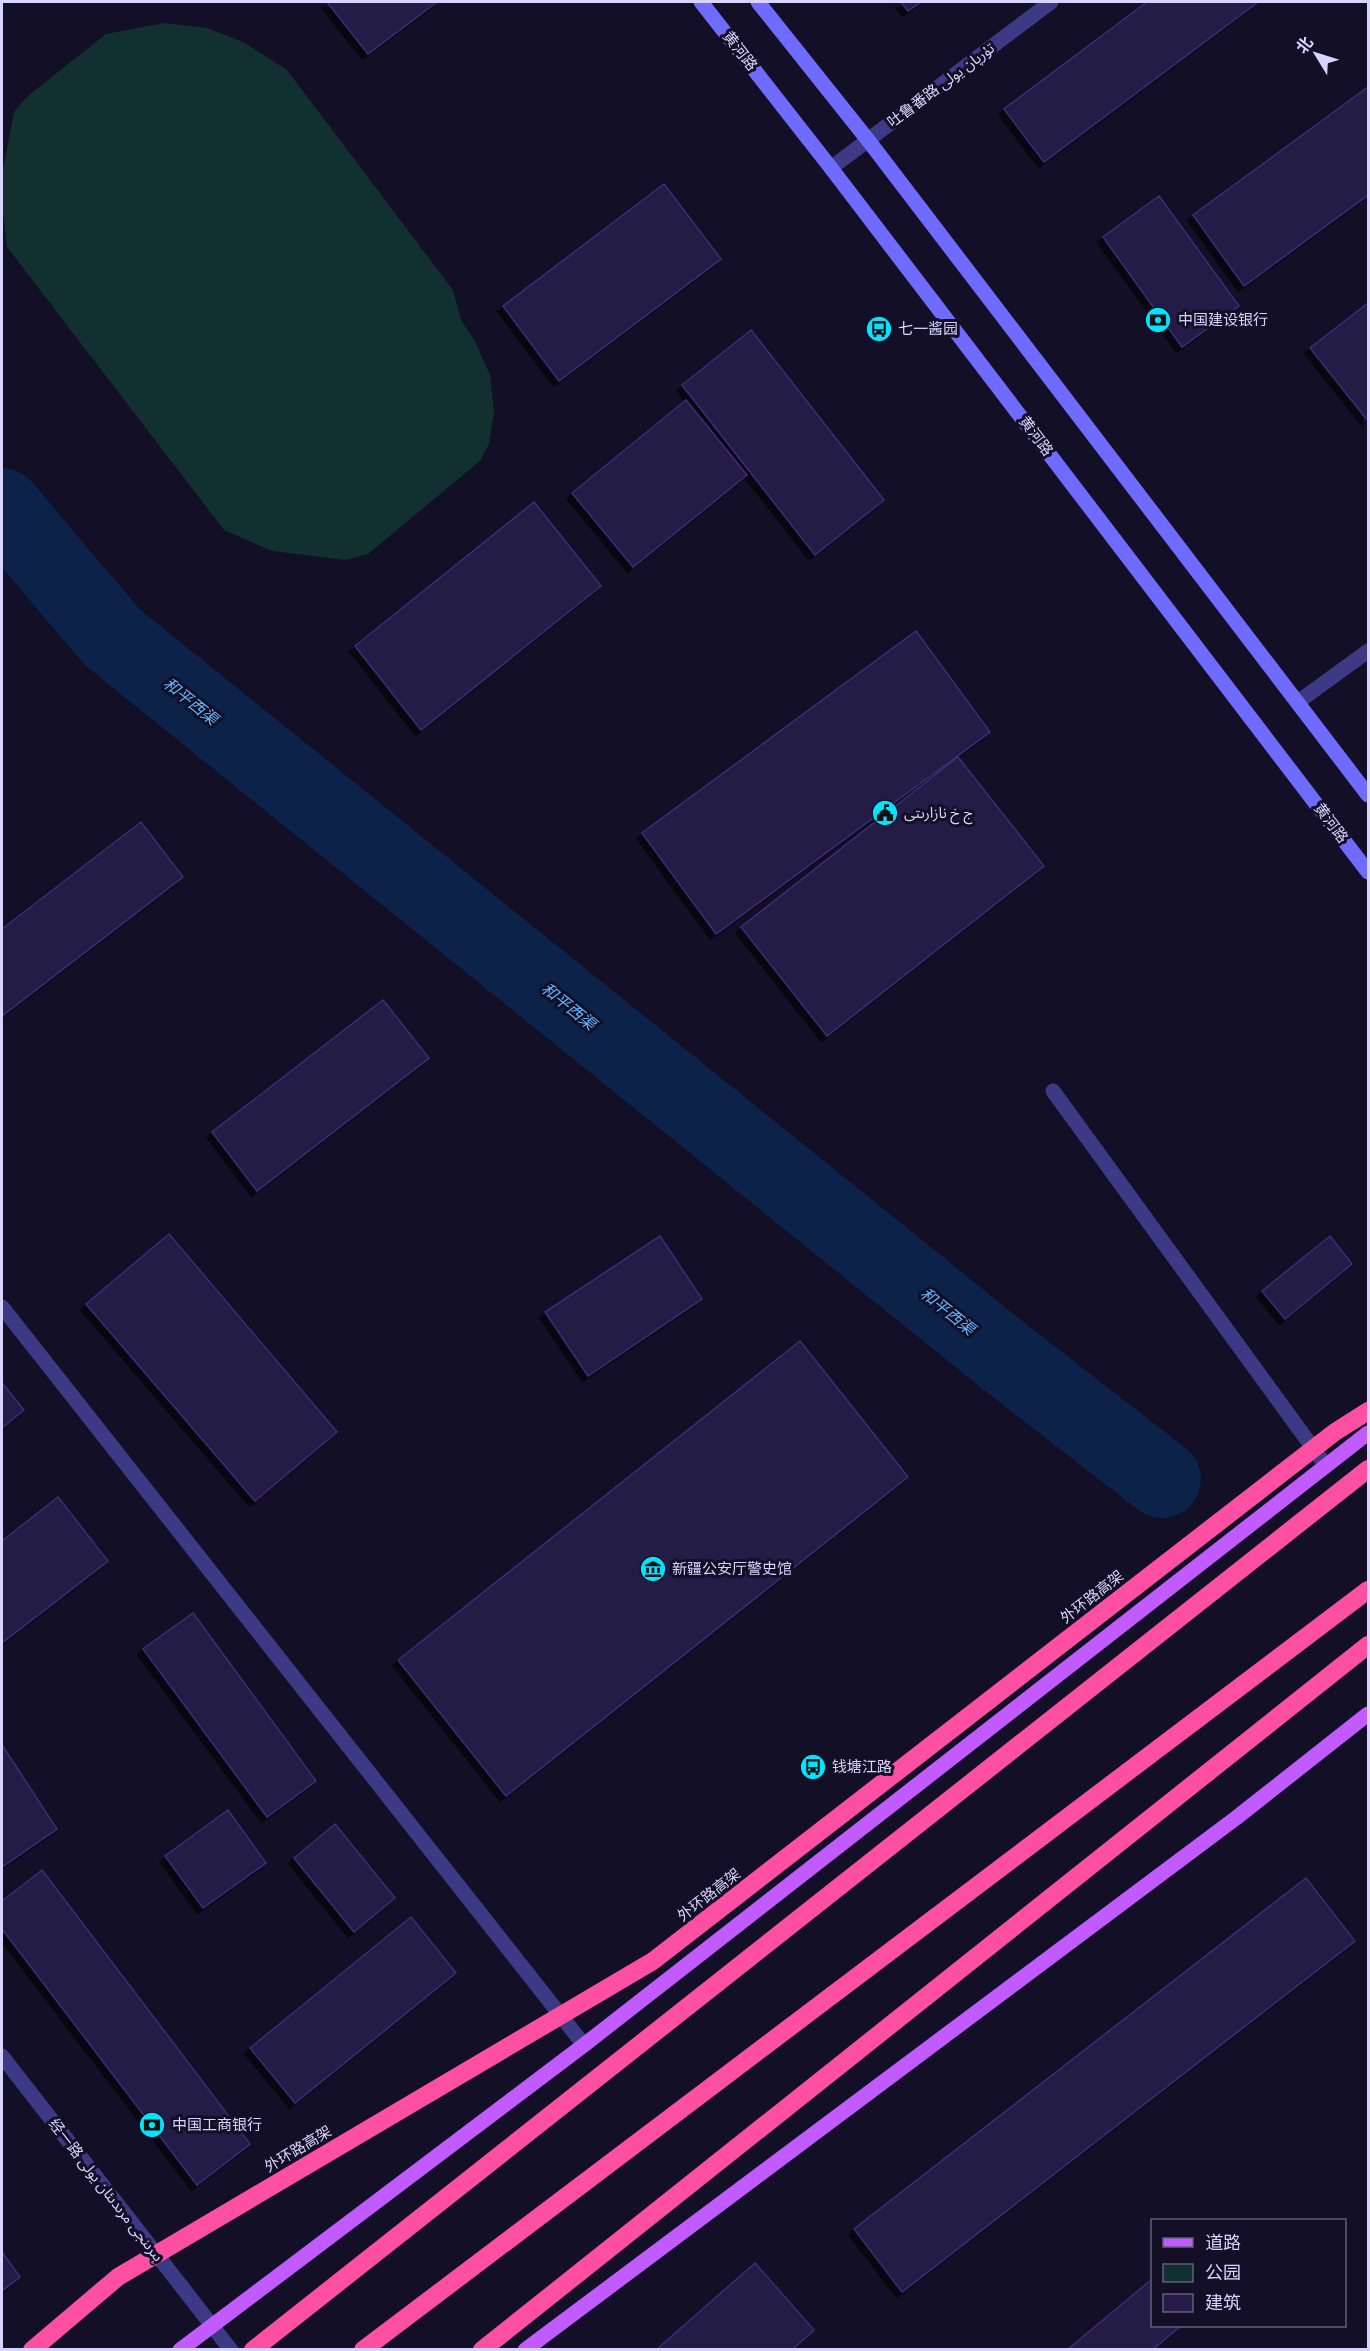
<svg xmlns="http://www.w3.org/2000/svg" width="1370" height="2351" font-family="'Fira Sans Condensed','Noto Sans Arabic','Noto Sans SC',sans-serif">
<defs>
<filter id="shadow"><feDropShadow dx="-5.5" dy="5.5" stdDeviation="0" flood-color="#0009"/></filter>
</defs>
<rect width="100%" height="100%" fill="#130f26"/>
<path fill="#12302f" d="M164,23L207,28L243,42L287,70L453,290L461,320L475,341L490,375L494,411L489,444L480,461L368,554L346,560L272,551L224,530L7,247L2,206V175L14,112L29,95L106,34Z"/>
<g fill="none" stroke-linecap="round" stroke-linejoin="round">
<path stroke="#0c2248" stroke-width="78" d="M2,507L112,637L1005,1357L1162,1479"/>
</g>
<path fill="#241b47" stroke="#3b2d73" stroke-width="1.5" filter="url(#shadow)" d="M327,2H437L368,54Z
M901,2H921L908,11Z
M1147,2H1258L1044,162L1004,109Z
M1368,87V195L1244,286L1193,215Z
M664,184L721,259L559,381L503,306Z
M1159,196L1239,306L1182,347L1103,237Z
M1368,303V421L1310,348Z
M751,330L884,500L815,555L682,385Z
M686,400L747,475L633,567L572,493Z
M534,502L601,586L421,730L355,646Z
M916,631L990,732L716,934L642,833Z
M958,757L1044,866L827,1036L741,927Z
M141,822L183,877L2,1016V929Z
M383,1000L429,1058L257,1191L212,1132Z
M169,1234L337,1432L255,1501L86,1304Z
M660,1236L702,1299L588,1376L545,1312Z
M1330,1236L1352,1264L1285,1319L1262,1291Z
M800,1341L908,1477L506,1796L398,1660Z
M2,1383L24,1410L2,1428Z
M58,1497L108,1561L2,1643V1541Z
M193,1613L316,1781L267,1817L143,1649Z
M2,1745L57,1829L2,1867Z
M228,1810L266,1863L203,1908L165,1856Z
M335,1824L395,1898L354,1932L294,1858Z
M42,1870L250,2144L197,2185L2,1929V1901Z
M1306,1878L1355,1941L902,2292L854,2229Z
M411,1917L456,1973L295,2103L250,2048Z
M2,2252L20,2277L2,2291Z
M755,2263L814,2330L792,2350H656Z
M1152,2279V2326H1181L1152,2350H1067Z"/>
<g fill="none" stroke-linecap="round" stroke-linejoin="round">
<path stroke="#3d3a85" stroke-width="15" d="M1298,702L1368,651
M1053,1091L1326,1466"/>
<path stroke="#3d3a85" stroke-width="15" d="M831,168L1051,2
M2,1307L584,2045
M2,2056L231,2350"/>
<path stroke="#6f6bff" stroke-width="15" d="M701,2L831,168L1368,872
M758,2L868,140L1368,795"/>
<path stroke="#c25bff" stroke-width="15" d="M180,2350L584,2045L1368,1433
M525,2350L1236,1818L1368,1714"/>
<path stroke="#ff4fa3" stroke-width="18" d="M32,2350L118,2277L653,1961L1335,1432L1368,1411
M253,2350L1368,1469
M363,2350L1368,1590
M482,2350L1368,1645"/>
</g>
<defs>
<g id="bank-disc" transform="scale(1.35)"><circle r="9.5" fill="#00e5ff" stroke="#130f26"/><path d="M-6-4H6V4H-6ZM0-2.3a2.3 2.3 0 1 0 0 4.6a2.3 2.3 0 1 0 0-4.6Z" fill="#111"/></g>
<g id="bus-disc" transform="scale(1.35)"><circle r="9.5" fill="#00e5ff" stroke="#130f26"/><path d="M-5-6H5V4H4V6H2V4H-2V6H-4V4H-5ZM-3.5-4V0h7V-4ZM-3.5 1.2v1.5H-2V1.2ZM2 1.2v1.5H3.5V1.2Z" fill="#111"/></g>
<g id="civic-disc" transform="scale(1.35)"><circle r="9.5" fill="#00e5ff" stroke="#130f26"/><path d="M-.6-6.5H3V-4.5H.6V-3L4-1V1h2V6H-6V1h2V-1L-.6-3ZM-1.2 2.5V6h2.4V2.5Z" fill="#111"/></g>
<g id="museum-disc" transform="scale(1.35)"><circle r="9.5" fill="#00e5ff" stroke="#130f26"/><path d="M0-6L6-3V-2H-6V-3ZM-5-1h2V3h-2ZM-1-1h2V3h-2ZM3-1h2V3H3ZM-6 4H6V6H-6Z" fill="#111"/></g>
</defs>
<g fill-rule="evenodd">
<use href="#bank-disc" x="1158" y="320"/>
<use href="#bus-disc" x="879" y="329"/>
<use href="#civic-disc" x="885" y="813"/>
<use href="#museum-disc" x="653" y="1569"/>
<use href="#bus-disc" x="813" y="1767"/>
<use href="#bank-disc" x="152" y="2125"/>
</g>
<g text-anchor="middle" stroke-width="6" stroke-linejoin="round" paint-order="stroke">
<g font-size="15" fill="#d9d4ff" stroke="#130f26">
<text transform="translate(740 51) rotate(52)" y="5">黄河路</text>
<text transform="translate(941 85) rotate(-37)" y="5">吐鲁番路 تۇرپان يولى</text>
<text transform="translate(1036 436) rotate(53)" y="5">黄河路</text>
<text transform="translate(1331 823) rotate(53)" y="5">黄河路</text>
<text transform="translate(1092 1597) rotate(-38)" y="5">外环路高架</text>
<text transform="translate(709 1895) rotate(-38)" y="5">外环路高架</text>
<text transform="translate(298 2149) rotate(-31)" y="5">外环路高架</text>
<text transform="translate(106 2190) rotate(52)" y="5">经一路 بىرىنجى مرىدىئان يولى</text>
</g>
<g font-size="15" fill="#d9d4ff" stroke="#130f26" text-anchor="start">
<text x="1178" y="325">中国建设银行</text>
<text x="898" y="334">七一酱园</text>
<text x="904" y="818">ج خ نازارىتى</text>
<text x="672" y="1574">新疆公安厅警史馆</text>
<text x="832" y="1772">钱塘江路</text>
<text x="172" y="2130">中国工商银行</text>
</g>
<g font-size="16" font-style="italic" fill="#62b6ff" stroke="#130f26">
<text transform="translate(191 701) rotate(39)" y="6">和平西渠</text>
<text transform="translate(569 1006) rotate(39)" y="6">和平西渠</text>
<text transform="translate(948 1311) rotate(39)" y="6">和平西渠</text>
</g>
</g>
<rect width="1370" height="2351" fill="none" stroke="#d9d4ff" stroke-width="6"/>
<rect x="1151" y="2219" width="195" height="108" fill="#130f26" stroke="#625e7d" stroke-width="1.5"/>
<rect x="1163" y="2238" width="30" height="9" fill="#c25bff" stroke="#625e7d" stroke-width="1.5"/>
<text x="1205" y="2249" font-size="18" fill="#d9d4ff">道路</text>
<rect x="1163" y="2264" width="30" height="18" fill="#12302f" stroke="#625e7d" stroke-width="1.5"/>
<text x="1205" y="2279" font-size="18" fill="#d9d4ff">公园</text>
<rect x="1163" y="2294" width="30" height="18" fill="#241b47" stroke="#625e7d" stroke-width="1.5"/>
<text x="1205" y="2309" font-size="18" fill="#d9d4ff">建筑</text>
<g transform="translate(1316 54) rotate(308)" stroke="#130f26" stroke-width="4.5" paint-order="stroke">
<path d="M0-4.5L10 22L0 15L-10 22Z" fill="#d9d4ff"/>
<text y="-9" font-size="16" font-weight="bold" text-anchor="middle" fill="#d9d4ff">北</text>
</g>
</svg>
